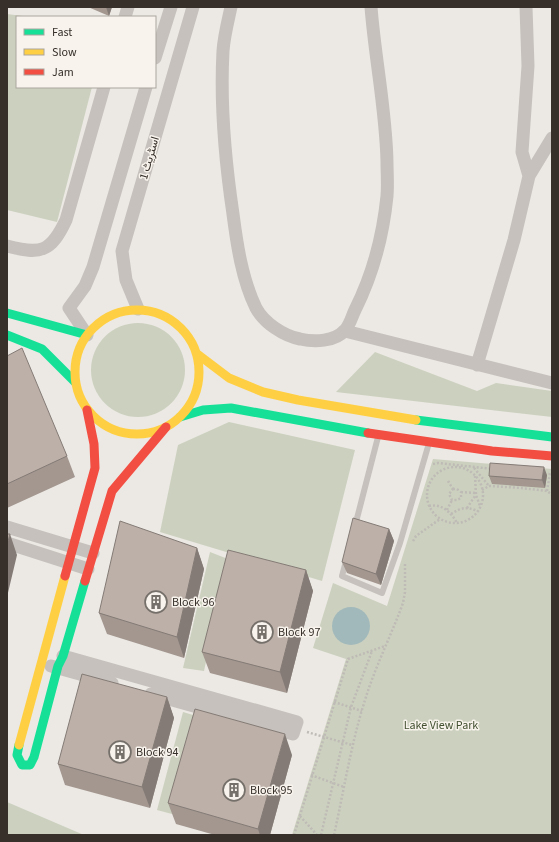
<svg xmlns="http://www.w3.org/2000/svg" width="559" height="842" font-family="'Source Sans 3',Vazirmatn,sans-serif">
<rect width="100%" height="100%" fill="#ece9e4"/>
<path fill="#ccd1bf" d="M7,14L30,17H17V87H92L57,222L7,210Z
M91 370a47 47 0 1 1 94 0a47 47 0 1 1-94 0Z
M375,352L477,391L496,383L552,391V417L336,392Z
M229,422L355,450L322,581L160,532L178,445Z
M433,459L552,469V835H292L346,659L313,648L333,583L387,606Z
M210,552L228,559L204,671L183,668Z
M183,712L200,717L172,814L157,810Z
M7,802L84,835H7Z"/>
<path fill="#a2b9bb" d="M332 626a19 19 0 1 1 38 0a19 19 0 1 1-38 0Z"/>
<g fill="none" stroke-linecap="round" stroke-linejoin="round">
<path stroke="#bebab5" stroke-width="2.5" stroke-dasharray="2 2" stroke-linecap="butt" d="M433,464L438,463L493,469
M427 495a28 28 0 1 1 56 0a28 28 0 1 1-56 0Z
M474,468L489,486
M475,476L476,495L480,506
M448,481L453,489
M453,489H457L461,492V498L457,500H452L449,494Z
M482,490L489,486L521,488L547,491L552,495
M547,491L550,473H548
M461,492L475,493
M429,506C441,503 451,512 457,523
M467,508L475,496
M447,510L452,500
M451,514C460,508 467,506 477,511
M413,541L416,536L440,519
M334,702L362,711
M307,732L352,745
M311,775L344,787
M300,816L317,835
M294,835L348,659L385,646
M321,835L351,707L372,651
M334,835C344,790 351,744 365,700C375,667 391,636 403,603L405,592V563"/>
<path stroke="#c6c1bc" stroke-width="6" d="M355,526L378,437
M346,561L342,576L382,593L400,543L429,443"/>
<path stroke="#c6c1bc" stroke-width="13" d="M231,7C228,21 224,36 223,51C220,106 225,160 233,214C237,245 242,279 256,308C264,323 284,336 300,339C314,342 335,342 345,330C350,325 352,316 355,310C373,274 383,236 387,196C388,185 387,173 387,162C386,110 375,59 371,7
M526,7L528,66L522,152L529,176
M125,17L128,7
M155,58L171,7
M7,246C41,255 51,252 66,220L104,87
M138,309L126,280L122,251L193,7
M345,331L552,383
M87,335L69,308L85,286L93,267L146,87
M477,365L514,240L529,176L552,138
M7,527L93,553
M7,543L88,569
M63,656L297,722L293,734L151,694
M51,666L112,683"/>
<path stroke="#16e098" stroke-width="9" d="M7,313L87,335
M7,335L42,349L75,382
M180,417L203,410L231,408L368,433
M416,420L552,437
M19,745L17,755L22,765H30L34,757L58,666L63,656L85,581"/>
<path stroke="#ffcf43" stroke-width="9" d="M75 372a62 62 0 1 1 124 0a62 62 0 1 1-124 0Z
M196,353L229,378L263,392L298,400L416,420
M19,745L65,576"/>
<path stroke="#f24e42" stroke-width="9" d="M368,433L492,451L552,456
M65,576L95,468L94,444L87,410
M85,581L112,491L166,427"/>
</g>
<path fill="#a39790" d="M88,7H112L109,16Z
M7,356L67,456L75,477L7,508Z
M547,475L545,488L492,484L489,476Z
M389,529L394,541L381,585L347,573L342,562Z
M197,548L204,569L184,658L107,634L99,613Z
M306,570L313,591L287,693L210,673L202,652Z
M167,697L174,718L150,808L65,785L58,764Z
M292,755L270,835H215L176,824L168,803Z"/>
<path fill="#847b76" d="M106,7H112L109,16Z
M544,467L547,475L545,488L542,480Z
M389,529L394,541L381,585L376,574Z
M10,534L17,555L7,597V545Z
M197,548L204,569L184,658L177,637Z
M306,570L313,591L287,693L280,672Z
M167,697L174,718L150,808L142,787Z
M285,734L292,755L270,835H260L258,829Z"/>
<path fill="#bdb0a8" stroke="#847b76" d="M22,348L67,456L7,484V356Z
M490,463L544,467L542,480L489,476Z
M353,518L389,529L376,574L342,562Z
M120,521L197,548L177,637L99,613Z
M7,534H10L7,545Z
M228,550L306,570L280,672L202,652Z
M82,674L167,697L142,787L58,764Z
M195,709L285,734L258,829L168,803Z"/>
<defs>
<g id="building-ring" transform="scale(1.15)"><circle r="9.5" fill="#f8f3ec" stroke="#76706b" stroke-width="1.5"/><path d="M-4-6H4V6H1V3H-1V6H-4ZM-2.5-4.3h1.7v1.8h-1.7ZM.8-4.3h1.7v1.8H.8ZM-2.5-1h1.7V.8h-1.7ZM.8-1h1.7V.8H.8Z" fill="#76706b"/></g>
</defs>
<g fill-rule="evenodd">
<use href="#building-ring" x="156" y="602"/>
<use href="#building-ring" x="262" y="632"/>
<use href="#building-ring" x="120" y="752"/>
<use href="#building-ring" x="234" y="790"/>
</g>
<g text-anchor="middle" stroke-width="3" stroke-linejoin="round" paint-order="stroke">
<g font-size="12" fill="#362f2a" stroke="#f8f3ec">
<text transform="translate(149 158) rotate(-74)" y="4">اسٹریٹ 1</text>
</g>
<g font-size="12" fill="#362f2a" stroke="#f8f3ec" text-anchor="start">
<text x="172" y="606">Block 96</text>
<text x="278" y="636">Block 97</text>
<text x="136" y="756">Block 94</text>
<text x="250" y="794">Block 95</text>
</g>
<g font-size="12" fill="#435131" stroke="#f8f3ec">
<text x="441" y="729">Lake View Park</text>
</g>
</g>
<rect width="559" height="842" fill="none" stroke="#362f2a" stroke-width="16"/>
<rect x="16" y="16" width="140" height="72" fill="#f8f3ec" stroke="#aaa59e"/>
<rect x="24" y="29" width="20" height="6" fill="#16e098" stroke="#aaa59e"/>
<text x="52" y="36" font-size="12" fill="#362f2a">Fast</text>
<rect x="24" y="49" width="20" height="6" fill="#ffcf43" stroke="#aaa59e"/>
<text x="52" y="56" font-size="12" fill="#362f2a">Slow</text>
<rect x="24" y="69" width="20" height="6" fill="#f24e42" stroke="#aaa59e"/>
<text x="52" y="76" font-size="12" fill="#362f2a">Jam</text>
</svg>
